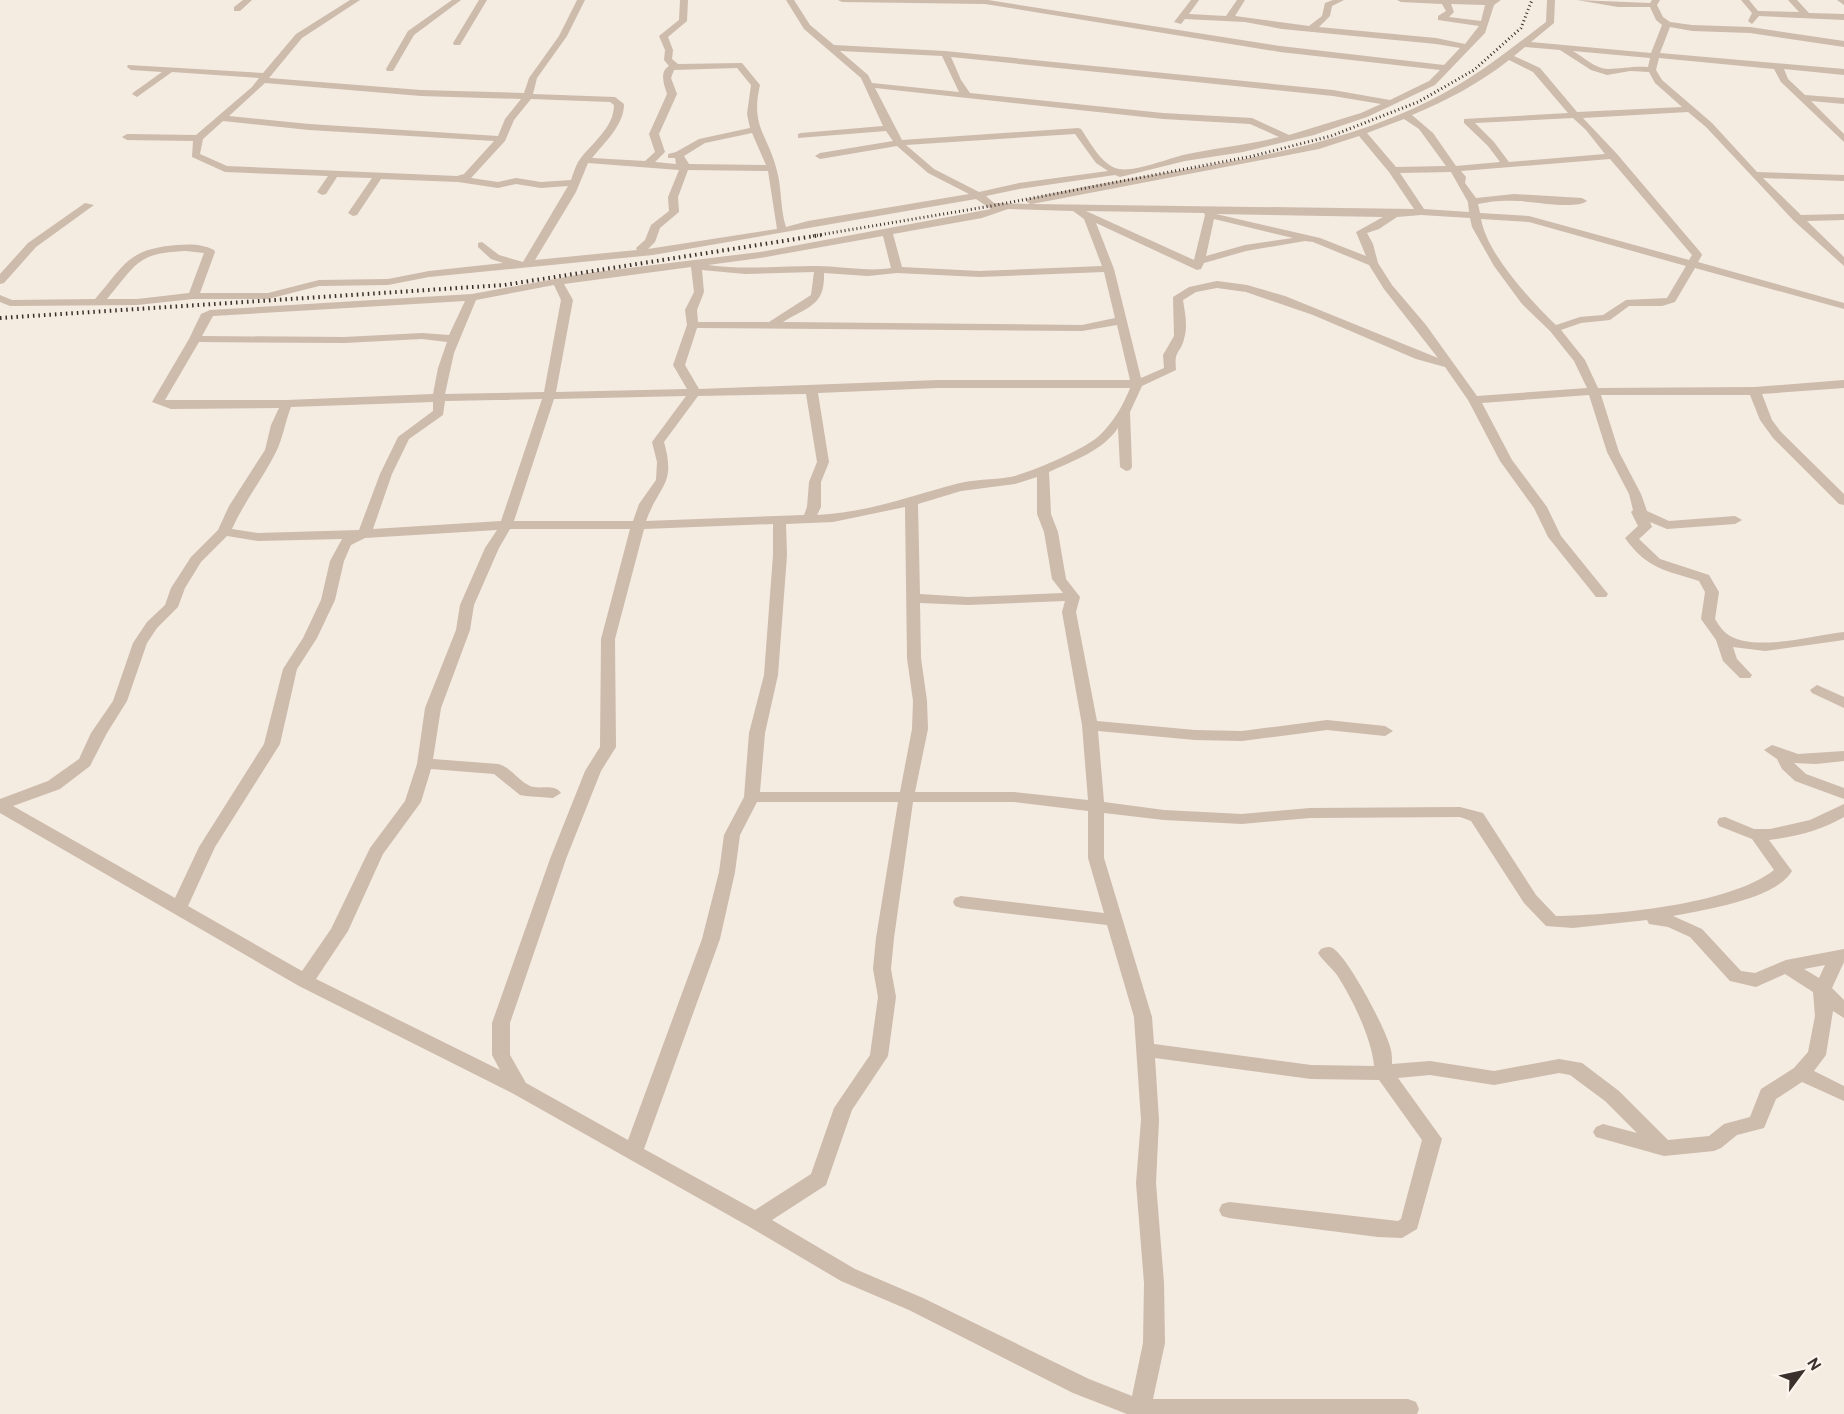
<svg xmlns="http://www.w3.org/2000/svg" width="1844" height="1414" font-family="Overpass,sans-serif">
<rect width="100%" height="100%" fill="#f4ebe1"/>
<g fill="none" stroke-linecap="round" stroke-linejoin="round">
<path fill="#cdbbac" fill-rule="evenodd" d="M243,0H252L240,11H234V7Z
M350,0H360L302,38L269,78L421,90L524,93L529,78L559,36L577,0H585L567,36L537,78L533,94L615,97L624,104C624,125 605,142 592,158L645,161L655,152L649,134L667,94C664,84 659,72 669,66L664,60L665,50L659,36L679,20L680,0H688L687,21L668,37L673,50L672,59L678,64L742,63L760,85C750,127 768,134 777,171C782,189 780,209 786,227L808,221L969,194L928,173L897,146L820,159L815,156L820,153L893,141L886,131L798,138V134L801,133L883,126L861,78L804,29L786,0H794L810,25L834,45L945,51L1333,90L1390,100L1429,81L1440,70L1280,52L985,4L842,2L838,0H988L1280,46L1444,65L1460,48L1436,44L1282,29L1245,22L1185,19L1181,24L1174,22L1191,0H1199L1189,14L1226,16L1237,0H1245L1235,16L1309,26L1322,16L1325,3L1333,0H1344L1332,6L1330,16L1319,27L1436,38L1465,44L1479,26L1438,20V16L1446,11L1442,4L1401,2L1397,0H1501L1494,5L1485,33L1435,85L1367,117L1314,135L1243,152L1185,161L1120,177L1115,175L1019,189L986,196L994,203L1030,204L1026,201L1027,199C1162,167 1307,163 1431,100C1475,78 1508,51 1546,22L1547,0H1555L1554,23L1531,42L1651,53L1662,25L1656,20L1650,7H1618L1577,0L1650,3L1652,0H1660L1657,5L1663,17L1670,22L1692,25L1750,27L1844,41V47L1750,33L1692,31L1670,27L1660,53L1844,69V75L1784,69L1788,79L1805,95L1844,98V104L1811,101L1844,134V142L1781,82L1774,69L1659,58L1656,70L1662,80L1712,123L1757,172L1844,175V181L1763,178L1801,215L1844,214V220L1807,221L1844,257V266L1793,220L1706,127L1688,112L1583,118L1617,154L1701,253L1702,255L1698,262L1844,303V309L1695,268L1675,302L1662,306H1629L1610,320L1581,323L1561,330L1585,360L1598,388L1755,387L1844,380V388L1762,394L1772,420L1781,432L1844,494V505L1839,504L1773,438L1760,420L1750,395H1601L1619,452L1641,494L1647,511L1669,521L1735,516L1742,520L1735,524L1667,529L1650,522L1652,527L1639,539L1660,559L1709,575L1719,592L1715,619C1718,624 1722,630 1727,634C1753,653 1814,635 1844,632V640L1765,651L1733,647L1737,659L1752,675L1750,678H1740L1723,661L1716,640L1701,619L1705,592L1699,581C1665,570 1647,569 1625,538L1638,526L1631,512L1633,510L1629,494L1607,452L1589,395L1482,403L1512,460L1547,507L1561,536L1608,594L1606,597H1596L1548,537L1534,508L1500,461L1468,400L1445,367L1416,359L1313,315L1246,292L1217,288L1196,292L1183,300C1185,313 1188,326 1184,339C1180,355 1174,349 1176,370L1142,386L1130,412L1132,467L1130,470L1126,471L1120,467L1118,428C1102,451 1075,460 1049,472L1051,514L1058,532L1066,579L1080,597L1076,612L1097,721L1195,730L1242,731L1327,720L1385,726L1393,731L1385,736L1327,730L1242,741L1195,740L1098,731L1104,802L1164,810L1242,814L1310,808L1460,807L1483,813L1536,895L1556,916C1614,915 1729,905 1774,870L1752,839L1719,826L1717,822L1719,818L1725,817L1754,829H1770L1810,820L1844,804V817C1822,830 1795,837 1769,840L1792,871C1776,899 1704,910 1673,916L1702,929L1741,971L1755,973L1786,960L1844,949V962L1832,988L1844,1000V1018L1833,1011L1826,1055L1814,1071L1844,1086V1101L1802,1082L1776,1099L1764,1128L1737,1135L1721,1148L1714,1151L1664,1156L1596,1137L1593,1132L1596,1127L1603,1124L1637,1133L1605,1101L1570,1075L1559,1073L1494,1085L1430,1075L1398,1078L1442,1139L1417,1229L1402,1238L1378,1237L1229,1218L1222,1216L1219,1210L1222,1204L1229,1202L1398,1221L1401,1219L1422,1140L1379,1080L1311,1079L1155,1058L1159,1120L1156,1183L1164,1283L1165,1343L1153,1399H1408L1416,1402L1419,1409L1417,1414H1127L1073,1393L909,1310L841,1281L748,1226L512,1093L299,986L0,813V799L48,781L79,759L91,733L113,701L133,643L147,622L165,605L171,588L191,557L218,530L229,506L265,450L271,425L279,408L171,409L152,402L189,339L201,314L210,310L472,294L588,273L760,252L991,209L976,199L653,255L429,277L388,285L319,286L268,299H193L137,305L10,306L0,302V295L12,300L95,299C125,265 127,249 177,245C190,244 202,244 214,250L215,252L200,293H268L319,280L388,279L429,271L503,263L491,259L478,247V243L482,242L499,255L523,262L568,186L541,188L516,184L498,188L458,182L381,179L357,215L353,216L348,213L372,178L337,177L326,194L322,195L317,192L328,176L225,172L192,157L193,141L127,140L122,137L127,134L196,135L252,87L259,78L172,72L137,97L132,94L134,92L162,72L131,70L127,67L128,65L263,73L296,34ZM1451,4L1485,5L1481,21L1449,17L1454,12ZM1525,47L1560,50L1591,70L1607,75L1630,71L1649,72L1655,83L1682,107L1577,112L1540,68L1514,56ZM840,51L942,56L959,92L872,83L868,75ZM1573,51L1650,58L1648,67C1632,66 1622,69 1608,69C1596,69 1583,57 1573,51ZM951,57L1333,96L1381,104L1361,113L1289,135L1252,118L1163,113L970,93L961,80ZM1509,60L1533,72L1568,113L1464,119V123L1488,146L1500,162L1456,166L1433,133L1412,115C1446,101 1480,83 1509,60ZM737,68L751,85L747,114L750,128L699,139L676,152L668,154V158H675L676,164L655,162L665,152L659,134L677,94L671,78L674,70ZM265,83L421,96L521,99L505,119L498,136L309,124L229,116ZM875,88L1163,119L1250,124L1279,137C1247,145 1215,148 1183,155C1167,159 1135,172 1119,169C1102,166 1090,142 1081,129L1078,128L902,140ZM531,99L610,102L614,105C614,129 590,144 578,162C575,168 573,174 571,180L541,182L516,178L498,182L471,178L505,141L514,120ZM1573,118L1586,130L1605,154L1509,162L1494,142L1475,123ZM1404,119L1419,129L1446,166L1396,167L1367,133ZM223,121L309,130L494,141L464,174L457,176L227,166L200,154L203,139ZM752,133L766,165L689,164L684,156L705,143ZM1075,134L1096,163L1108,171L1019,183L979,192L934,169L906,145ZM1359,136L1389,172L1414,209L1032,204L1319,149ZM1610,159L1692,255L1689,260L1529,216L1480,213L1478,204C1491,201 1504,200 1516,201C1533,201 1575,210 1587,201L1582,198L1514,194L1476,198L1465,183L1466,177L1461,171ZM588,163L679,170L668,197L669,211L651,225L645,240L636,248L637,250L535,260L576,192ZM688,170L768,171L777,229L648,249L655,242L660,228L679,212L678,197ZM1451,172L1468,202L1469,212L1424,209L1400,173ZM1008,209L1073,211L1084,219L1102,266L979,271L902,267L893,234L982,218ZM1086,211L1204,213L1205,215L1194,260ZM1216,214L1383,217L1356,232L1366,256L1320,238ZM1421,215L1470,218L1472,227L1494,266L1522,304L1550,331L1574,361L1587,388L1477,396L1426,325L1392,285L1378,263L1373,244L1367,233L1379,229L1397,217ZM1214,219L1293,238L1245,245L1206,256ZM1481,219L1529,222L1686,266L1667,298L1626,300L1603,315L1580,317L1556,325C1531,301 1487,254 1481,219ZM1096,223L1197,270L1201,269L1204,263L1246,251L1305,241L1313,242L1369,265L1384,289L1438,358L1285,296L1247,285L1217,281L1189,287L1173,297L1174,336L1163,355L1164,368L1141,378L1114,269ZM883,236L891,268C866,272 841,266 816,266C780,266 744,270 708,265L760,258ZM186,251L204,253L189,293L137,299H107C137,264 136,253 186,251ZM691,267L694,292L685,310L687,325L673,365L687,389L556,392L573,300L564,284ZM702,270L745,274L814,272L811,295L769,322H698L697,310L704,292ZM1104,272L1115,318L1082,325L783,322C809,306 825,306 824,273L868,276L897,273L979,277ZM554,285L561,300L544,392L445,394L454,353L476,300ZM465,301L449,335L422,333L344,337L202,336L213,316ZM1117,325L1130,380H938L699,389L685,365L697,328L1082,331ZM422,339L447,342L438,368L433,394L287,400H165L199,342L344,343ZM938,388H1130C1124,404 1114,421 1101,434C1088,448 1030,473 1010,477C993,480 973,479 956,484C911,496 865,513 817,515L821,507V482L829,462L818,393ZM806,394L817,462L809,482L807,507L804,515L646,521C660,483 676,486 664,442L698,396ZM686,396L652,442L657,462L656,480L639,504L633,521H514L554,399ZM542,399L501,521L373,529L392,474L409,439L443,415L445,401ZM433,402V411L398,437L380,474L359,530L258,533L232,529C244,502 263,478 276,452C283,438 285,422 291,407ZM1037,477V514L1044,532L1052,579L1063,593L968,597L920,594L918,504L961,491L1015,484ZM905,507L907,658L913,701L912,729L900,792H760L765,733L778,675L787,555L786,524L833,522ZM773,524V555L764,675L749,733L744,797L724,835L719,872L702,939L628,1140L526,1083L510,1055V1023L566,859L601,771L616,747L615,639L644,529ZM510,529H630L601,639L600,747L585,771L550,859L492,1023V1055L500,1070L316,979L348,931L383,854L421,802L431,769L494,774L520,795L526,796L553,798L561,793C554,783 540,790 530,786C518,781 511,767 498,764L433,759L441,708L470,630L474,605L499,548ZM497,530L485,548L460,605L456,630L425,708L417,764L405,801L370,848L331,929L302,971L188,906L215,847L280,744L297,669L317,638L335,600L344,561L351,545L365,538ZM227,536L258,541L342,539L330,561L321,600L303,638L283,669L264,744L199,847L175,898L13,806L60,789L90,766L107,733L127,701L147,643L157,628L178,607L185,588L201,562ZM1065,601L1062,612L1082,725L1088,800L1014,792H915L928,729L927,701L921,658L920,603L968,605ZM757,802H898L876,938L873,969L878,997L870,1055L834,1108L811,1174L755,1210L644,1149L720,939L735,872L740,835ZM913,802H1014L1088,811V858L1104,913L961,896L955,898L953,902L955,906L961,908L1107,925L1134,1017L1141,1120L1136,1183L1144,1283L1143,1343L1132,1396L1089,1379L923,1298L855,1269L772,1220L826,1185L852,1110L888,1056L896,997L891,969L894,938ZM1104,813L1164,820L1242,824L1310,818L1460,817L1471,821L1524,903L1546,926L1573,928L1647,920L1649,924L1668,927L1690,937L1730,981L1756,987L1785,974L1813,992L1815,1016L1808,1052L1794,1068L1761,1089L1750,1117L1724,1124L1709,1136L1668,1140L1619,1091L1582,1063L1559,1059L1494,1071L1430,1061L1392,1064C1392,1060 1392,1055 1391,1050C1387,1031 1350,961 1334,949C1330,946 1326,947 1321,949L1318,953C1323,961 1331,967 1337,975C1352,998 1372,1039 1374,1066L1311,1065L1154,1044L1152,1017L1104,858ZM1825,965L1819,978L1804,969Z
M452,0H461L414,35L393,71H387L386,69L408,31Z
M479,0H487L460,45H454L453,43Z
M1741,0H1749L1758,11L1799,12L1788,0H1797L1809,13L1844,14V20L1759,16L1752,24L1748,21L1752,13Z
M1837,0H1844V5Z
M85,203L94,205L36,247L4,283L0,284V274L28,243Z
M1817,685L1844,697V708L1812,693L1810,690Z
M1772,745L1798,754L1844,751V761L1816,764L1794,763L1806,774L1844,788V799L1795,781L1782,769L1777,759L1764,750Z"/>
<path stroke="#3b302b" stroke-width="3" stroke-dasharray="1 3" stroke-linecap="butt" d="M813,236L991,206L1253,156L1331,136L1418,102L1474,70L1521,28L1532,0"/>
<path stroke="#3b302b" stroke-width="4" stroke-dasharray="1.5 4" stroke-linecap="butt" d="M0,318L504,285L821,235"/>
</g>
<g transform="translate(1802 1372) rotate(57)" stroke="#fbf5ee" stroke-width="4.5" paint-order="stroke">
<path d="M0-4.5L10 22L0 15L-10 22Z" fill="#3b302b"/>
<text y="-9" font-size="16" font-weight="bold" text-anchor="middle" fill="#3b302b">N</text>
</g>
</svg>
